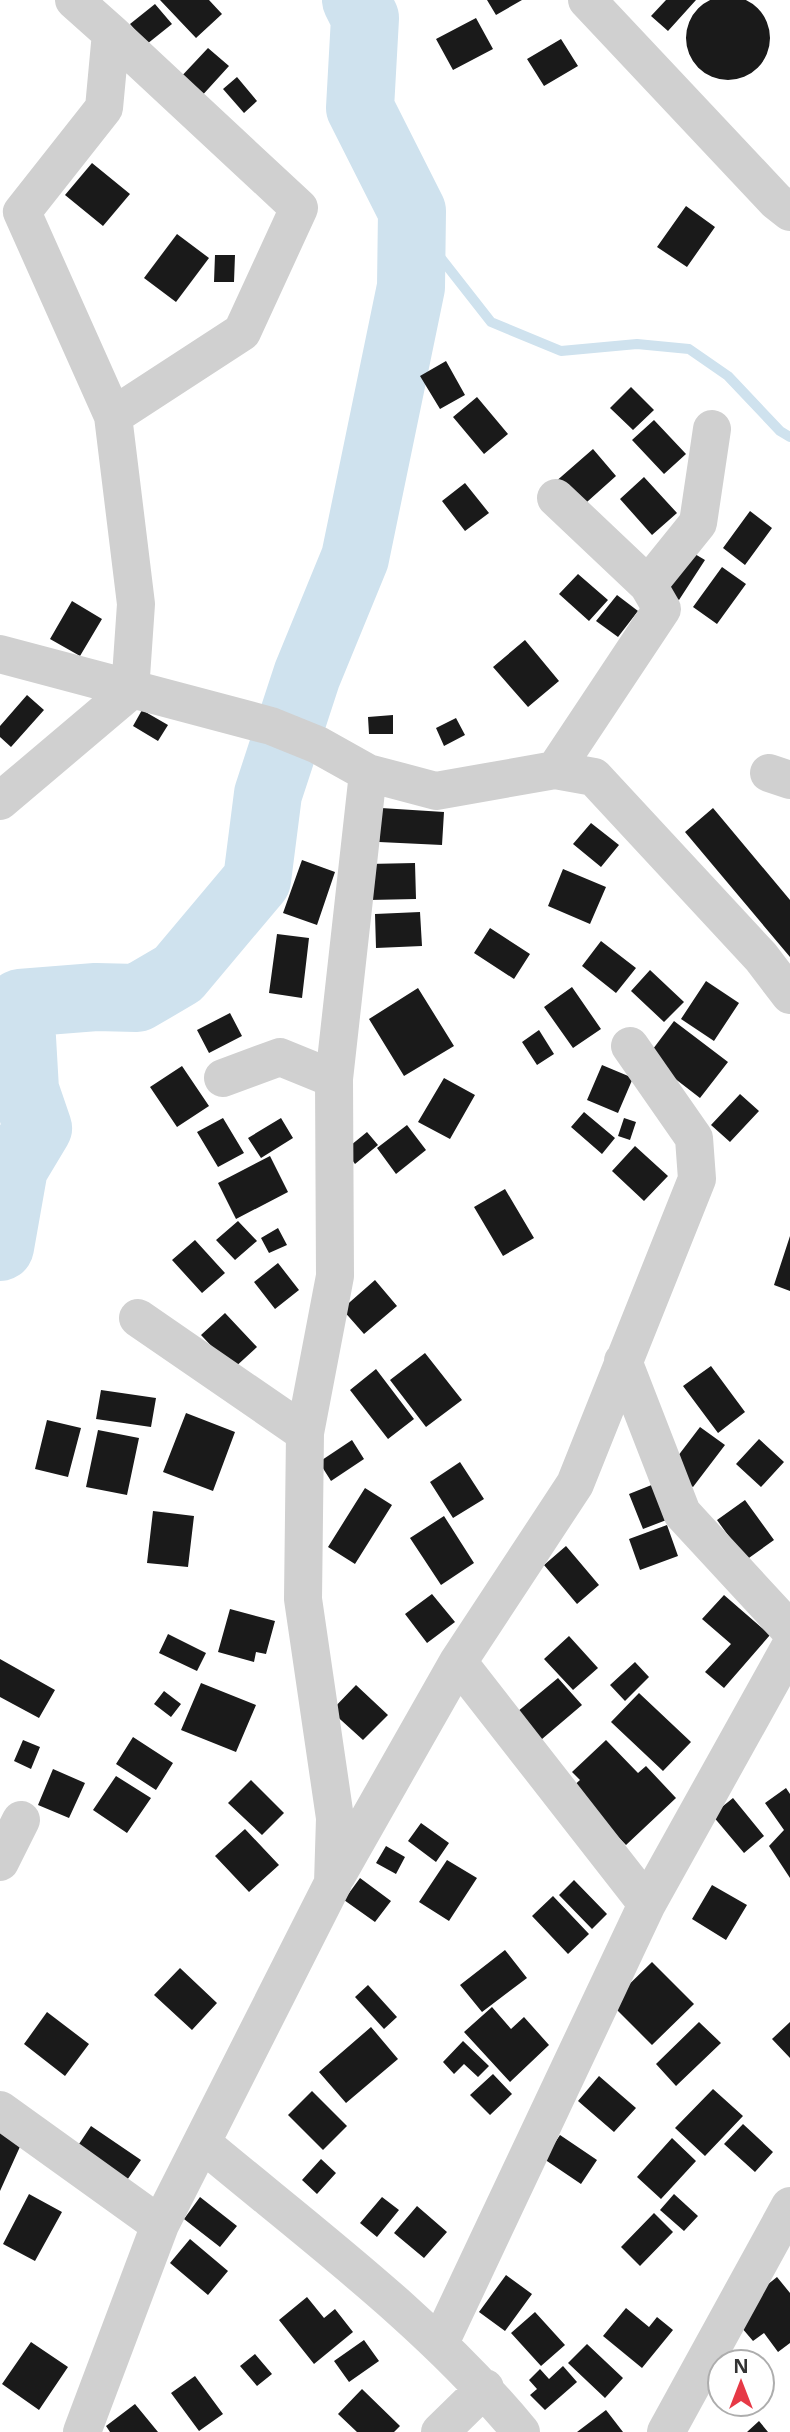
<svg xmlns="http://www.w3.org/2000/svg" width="790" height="2432" font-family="'Open Sans',sans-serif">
<rect width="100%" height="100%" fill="#fff"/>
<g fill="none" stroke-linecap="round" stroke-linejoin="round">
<path stroke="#cfe2ee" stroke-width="10" d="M412,211L440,257L491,322L561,351L637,344L689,349L728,376L780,431L790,437"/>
<path stroke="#cfe2ee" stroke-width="68" d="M0,1247L14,1168L38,1128L25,1090L20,1003L96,997L137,998L178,974L257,880L268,794L307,675L355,558L411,287L412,211L360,108L365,18L356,0"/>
</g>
<path fill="#1a1a1a" d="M686 38a42 42 0 1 1 84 0a42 42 0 1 1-84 0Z
M160,0H209L222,14L196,38Z
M487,0H522L496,15Z
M666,0H696L668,31L651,16Z
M155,4L172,24L147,44L130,24Z
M476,18L493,49L453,70L436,39Z
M561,39L578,66L544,86L527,59Z
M208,48L229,66L199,99L178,80Z
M237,77L257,101L244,113L223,89Z
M92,163L130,194L103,226L65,195Z
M686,206L715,227L687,267L657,247Z
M177,234L209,258L176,302L144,278Z
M215,255H235L234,282H214Z
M446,361L465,395L440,409L420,376Z
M631,387L654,410L633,430L610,408Z
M477,397L508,434L484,454L453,417Z
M654,420L686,454L664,474L632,440Z
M593,449L616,476L578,510L554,483Z
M644,477L677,513L652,535L620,499Z
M465,483L489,513L465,531L442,501Z
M750,511L772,528L745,565L723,548Z
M683,547L705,560L679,600L657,587Z
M722,567L746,584L717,624L693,607Z
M578,574L608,600L589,621L559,594Z
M617,595L638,611L618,637L596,621Z
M72,601L102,619L80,656L50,639Z
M525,640L559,681L528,707L493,667Z
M27,695L44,710L11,747L0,737V726Z
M142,710L168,725L158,741L133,726Z
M393,715V734H369L368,717Z
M456,718L465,735L444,746L436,728Z
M381,808L444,812L442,845L379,842Z
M713,808L790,900V957L685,832Z
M591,823L619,845L601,867L573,844Z
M302,860L335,872L317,925L283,913Z
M415,863L416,899L369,900L368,864Z
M563,869L606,887L590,924L548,906Z
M420,912L422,946L376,948L375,914Z
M490,928L530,954L514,979L474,953Z
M277,934L309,938L302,998L269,993Z
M601,941L636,968L616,993L582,966Z
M650,970L684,1002L664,1022L631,991Z
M706,981L739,1003L714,1041L681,1019Z
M572,987L601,1029L573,1048L544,1007Z
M418,988L454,1046L404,1076L369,1019Z
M230,1013L242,1036L209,1053L197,1030Z
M674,1021L728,1062L700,1098L647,1057Z
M539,1030L554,1054L537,1065L522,1042Z
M602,1065L633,1078L618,1113L587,1100Z
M182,1066L209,1106L177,1127L150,1087Z
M444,1078L475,1095L450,1139L418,1122Z
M740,1094L759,1111L730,1142L711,1125Z
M584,1112L615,1138L602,1154L571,1127Z
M223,1118L244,1153L218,1167L197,1132Z
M281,1118L293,1138L261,1158L248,1138Z
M624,1118L636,1122L630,1140L618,1136Z
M407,1125L426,1150L396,1174L377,1148Z
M367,1132L378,1145L355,1164L345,1150Z
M635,1146L668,1176L644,1201L612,1171Z
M270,1156L288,1192L236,1219L218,1183Z
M505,1189L534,1238L503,1256L474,1207Z
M238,1221L257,1241L235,1260L216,1240Z
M278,1228L287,1245L269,1253L261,1238Z
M790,1236V1291L774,1285Z
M195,1240L225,1273L202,1293L172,1260Z
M278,1263L299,1290L275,1309L254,1282Z
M375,1280L397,1306L364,1334L342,1309Z
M225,1313L257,1347L233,1369L201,1335Z
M425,1353L462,1400L426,1427L390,1380Z
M711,1366L745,1412L718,1433L683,1386Z
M376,1369L414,1419L388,1439L350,1390Z
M101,1390L156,1398L151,1427L96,1419Z
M186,1413L235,1432L213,1491L163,1472Z
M47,1420L81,1428L68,1477L35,1469Z
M700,1427L725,1445L693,1487L668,1469Z
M98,1430L139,1438L127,1495L86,1487Z
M759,1439L784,1462L761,1487L736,1464Z
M352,1440L364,1459L331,1481L319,1462Z
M460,1462L484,1499L453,1518L430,1482Z
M654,1484L669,1519L643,1529L629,1494Z
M365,1488L392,1505L355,1564L328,1547Z
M745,1500L774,1540L746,1560L717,1520Z
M153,1511L194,1516L188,1567L147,1563Z
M444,1516L474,1563L441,1585L410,1538Z
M667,1525L678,1556L640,1570L629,1539Z
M566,1546L599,1585L577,1604L544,1565Z
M432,1594L455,1622L427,1643L405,1614Z
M724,1595L770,1635L724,1688L705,1672L731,1644L702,1619Z
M230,1609L275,1621L266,1654L256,1652L254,1662L218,1652Z
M168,1634L206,1653L197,1671L159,1653Z
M569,1636L598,1668L573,1690L544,1659Z
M0,1659L55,1690L39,1718L0,1697Z
M635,1662L649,1677L625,1701L610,1685Z
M558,1678L582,1705L535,1745L511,1717Z
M201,1683L256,1705L236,1752L181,1730Z
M356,1685L388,1715L363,1740L331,1711Z
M164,1691L181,1704L171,1717L154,1704Z
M639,1693L691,1742L663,1771L611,1722Z
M133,1737L173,1763L156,1790L116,1764Z
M23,1740L40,1747L31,1769L14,1761Z
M606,1740L638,1773L646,1766L676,1798L626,1845L571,1788L580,1780L572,1772Z
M53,1769L85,1783L69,1818L38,1805Z
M116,1776L151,1798L127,1833L93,1810Z
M251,1780L284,1813L262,1835L228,1803Z
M786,1788L790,1794V1878L769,1846L784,1830L765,1803Z
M733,1798L764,1836L744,1853L712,1815Z
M421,1823L449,1843L436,1862L408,1841Z
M245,1829L279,1865L249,1892L215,1856Z
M386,1846L405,1857L396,1874L376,1863Z
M447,1860L477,1878L449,1921L419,1902Z
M360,1878L391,1901L375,1922L344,1900Z
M574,1880L607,1914L592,1929L559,1895Z
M712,1885L747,1905L726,1940L692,1919Z
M553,1896L589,1934L568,1954L532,1916Z
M505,1950L527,1978L482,2012L460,1985Z
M652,1962L694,2004L652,2045L610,2003Z
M180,1968L217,2003L192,2030L154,1995Z
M368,1985L397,2017L384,2029L355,1997Z
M492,2007L511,2029L524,2017L549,2045L510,2082L464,2032Z
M47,2012L89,2044L65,2076L24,2044Z
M699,2022L721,2043L676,2086L656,2064Z
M790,2022V2058L772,2039Z
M371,2027L398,2059L346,2103L319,2072Z
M463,2041L489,2066L478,2077L464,2064L454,2074L443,2062Z
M493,2074L512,2094L490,2115L470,2095Z
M599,2076L636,2108L614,2132L578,2101Z
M713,2089L743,2116L705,2156L675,2128Z
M312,2091L347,2126L323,2150L288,2115Z
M743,2124L773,2152L755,2172L724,2144Z
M91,2126L141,2160L125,2183L67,2162Z
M0,2130L23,2140L0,2191Z
M560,2135L597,2160L581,2184L544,2159Z
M672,2138L696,2161L661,2199L637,2177Z
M321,2159L336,2173L317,2194L302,2180Z
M29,2194L62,2212L35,2261L3,2244Z
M674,2194L698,2216L684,2231L660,2210Z
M200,2197L237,2226L220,2247L184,2219Z
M382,2197L399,2210L377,2237L360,2223Z
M417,2206L447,2232L424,2258L394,2233Z
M654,2213L673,2232L640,2266L621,2247Z
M190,2239L228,2271L208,2295L170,2263Z
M506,2275L532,2294L505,2331L479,2312Z
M777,2277L790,2293V2343L778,2352L764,2333L753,2341L736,2321L742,2305Z
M307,2297L324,2318L335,2309L353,2332L314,2364L279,2320Z
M626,2308L649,2327L657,2317L673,2330L642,2368L603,2336Z
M535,2312L565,2345L541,2366L511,2333Z
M364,2340L379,2361L349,2382L334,2361Z
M31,2342L68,2367L39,2410L2,2384Z
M587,2344L623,2378L605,2398L568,2363Z
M255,2354L272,2374L257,2386L240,2366Z
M563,2366L577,2382L545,2410L530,2395L537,2389L529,2380L540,2369L549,2379Z
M195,2376L223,2414L199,2431L171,2393Z
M362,2389L400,2426L394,2432H357L338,2414Z
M135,2404L158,2432H110L106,2426Z
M606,2410L623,2432H577Z
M759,2421L768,2432H747Z"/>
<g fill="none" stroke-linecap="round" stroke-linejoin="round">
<path stroke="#d0d0d0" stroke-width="38" d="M587,0L776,201L790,212
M111,33L299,208L242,332L113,416
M556,498L648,585
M0,654L271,726L318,745L368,773L436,791L555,770L594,777L761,957L790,995
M555,770L662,609L648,585L698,523L712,429
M769,773L790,780
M0,801L130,691L136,604L113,416L22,212L104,108L111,33L74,0
M223,1078L280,1057L334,1079
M138,1318L305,1433
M623,1361L682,1513L790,1630
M458,1662L647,1904
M0,1862L21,1820
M337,1875L458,1662L575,1484L697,1179L694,1138L630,1046
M0,2110L160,2225
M202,2143C312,2235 430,2322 521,2432
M440,2343L647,1904L790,1647
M82,2432L160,2225L333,1883L335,1818L303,1599L305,1433L335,1276L334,1079L368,773
M440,2432L485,2388
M666,2432L790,2206"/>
</g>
<g transform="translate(741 2383)"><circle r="33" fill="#ffffff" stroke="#adadad" stroke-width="2"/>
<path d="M0-5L12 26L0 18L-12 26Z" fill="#e63946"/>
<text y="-10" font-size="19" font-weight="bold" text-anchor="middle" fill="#333333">N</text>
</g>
</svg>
